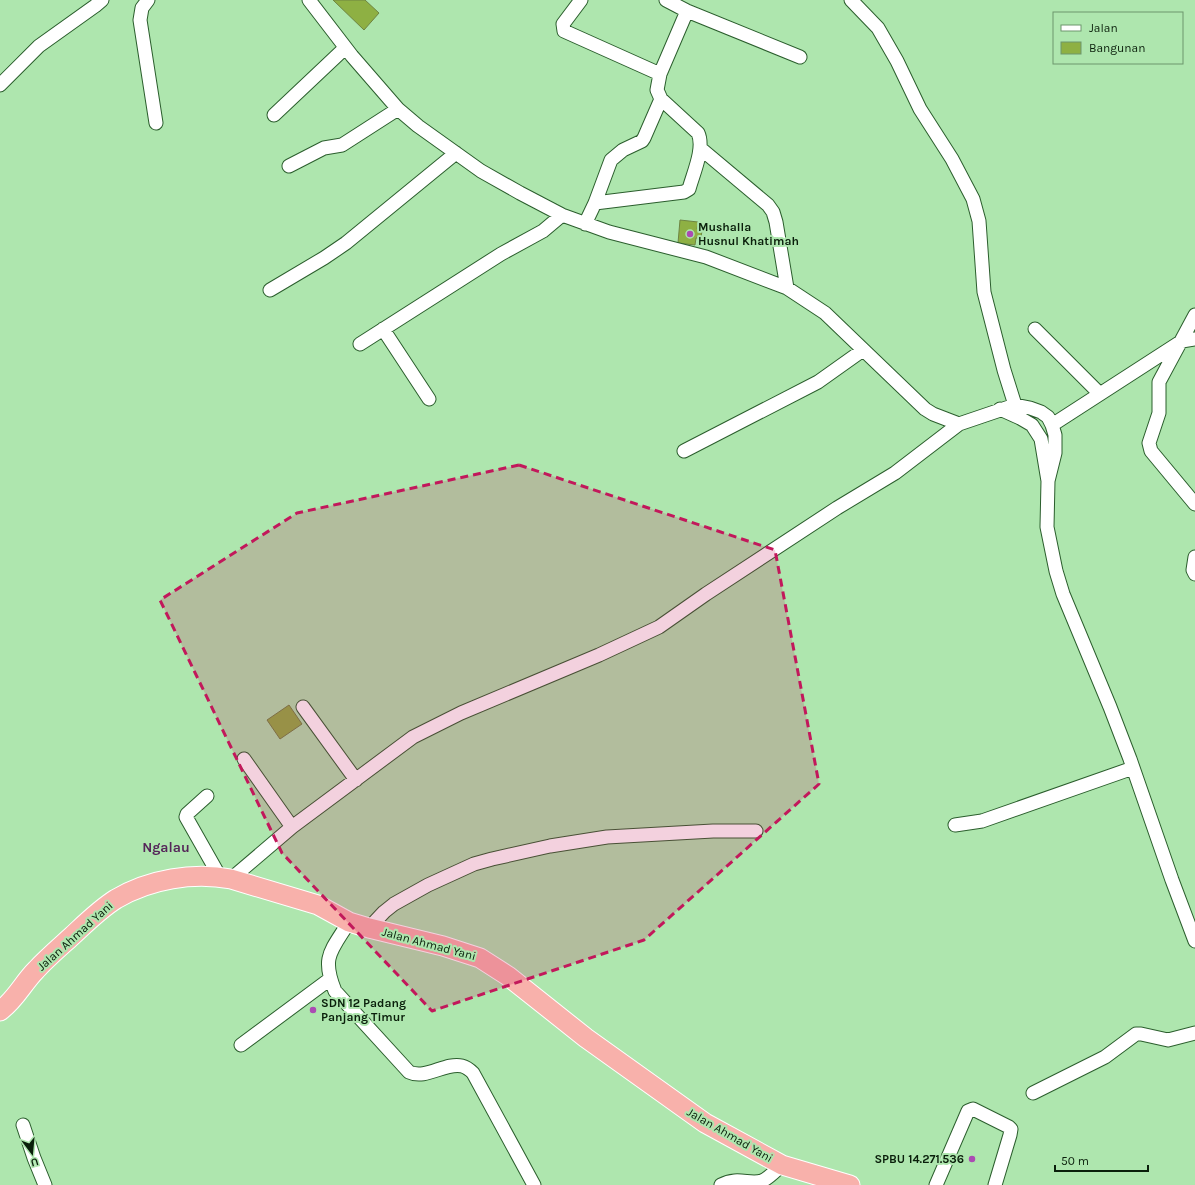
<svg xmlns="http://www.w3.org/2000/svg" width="1195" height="1185" font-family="Karla,sans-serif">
<rect width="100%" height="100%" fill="#aee6ae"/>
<path fill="#8eb043" stroke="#6e8442" d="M333,0H365L379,13L364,30Z
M680,220L698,222L697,229L702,230L701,238H696L695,245L678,243Z
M289,705L302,724L280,739L267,720Z"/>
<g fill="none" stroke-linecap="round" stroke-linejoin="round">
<g stroke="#2b5e2d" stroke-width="15">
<path id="minor" d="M148,0L142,8L140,20L156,123
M309,0L352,56L398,109L418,126L481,171L520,193L562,215L609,232L706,257L787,288L825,313L925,409L933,414L959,424
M581,0L563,24L564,31L660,74
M666,0L687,11L800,57
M851,0L878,28L897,61L920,109L952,159L973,199L979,221L984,292L1004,370L1015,405
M0,85L39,46L95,6L102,0
M274,115L345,48
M700,148L768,205L773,212L776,222L787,288
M289,166L324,148L342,145L398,109
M595,203L684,192L689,189C693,174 705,148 698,133L661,99
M585,224L595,203L611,160L623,150L642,141L644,138L661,99L657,90L660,74L687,11
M270,290L324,258L346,243L456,153
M1195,315L1159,382V413L1149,443L1151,451L1195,504
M383,329L429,399
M1035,329L1100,394
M360,344L501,254L543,231L562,215
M1000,409L1020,418L1032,425L1041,439L1048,481L1047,527L1056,571L1063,594L1110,707L1130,759L1172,880L1195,941
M1052,425L1182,341L1195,339
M684,451L818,382L863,350
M1195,557L1193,570L1195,574
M303,707L356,780
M244,759L292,827
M207,796L187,814L186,817L220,877
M955,825L982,821L1133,768
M231,879L292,827L413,737L461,713L599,655L659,627L706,594L837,508L895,473L959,424L1015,405L1030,408L1041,412L1048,417L1052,425L1055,435V453L1048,481
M349,922C331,951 321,957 335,991L409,1072C426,1080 445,1062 462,1066C466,1067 470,1070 473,1073L534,1185
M369,928L384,912L394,904L428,885L474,864L492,859L550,846L607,837L713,831H756
M241,1045L330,979
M1033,1093L1105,1057L1136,1034H1141L1168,1040L1195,1033
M23,1125L34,1158L45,1185
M721,1185C738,1176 749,1185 762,1181C769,1178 776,1170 782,1165
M936,1185L968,1111L973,1109L1009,1127L1011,1129L1010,1135L995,1185"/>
</g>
<g stroke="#fff" stroke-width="21">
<path id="highway" d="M0,1011C16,999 23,983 36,970C47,958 60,947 72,936C86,923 100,909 116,899C150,879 193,872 231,879L318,905L349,922L369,928L443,946L480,958L508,976L586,1038L705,1123L782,1165L850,1185"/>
</g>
<use href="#minor" stroke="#fff" stroke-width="13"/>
<use href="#highway" stroke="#f8b1ab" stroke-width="19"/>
</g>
<path fill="#c2185b" fill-opacity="0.2" stroke="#c2185b" stroke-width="3" stroke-dasharray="8 5" stroke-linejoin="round" d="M519,465L775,550L819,784L644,940L432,1011L282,853L160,600L297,513Z"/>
<g fill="#ab4bb3" stroke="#aee6ae" stroke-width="1.5">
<circle cx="690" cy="234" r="4"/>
<circle cx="313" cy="1010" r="4"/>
<circle cx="972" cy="1159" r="4"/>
</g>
<g text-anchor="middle" stroke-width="4" stroke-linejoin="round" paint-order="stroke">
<g font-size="12" font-weight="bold" fill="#0a1f0b" stroke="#aee6ae" text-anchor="start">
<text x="698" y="231">Mushalla<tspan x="698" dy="14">Husnul Khatimah</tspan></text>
<text x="321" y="1007">SDN 12 Padang<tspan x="321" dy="14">Panjang Timur</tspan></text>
<text x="964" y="1163" text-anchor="end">SPBU 14.271.536</text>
</g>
<g font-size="12" fill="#0a1f0b" stroke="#aee6ae">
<text transform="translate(75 936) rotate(-42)" y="4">Jalan Ahmad Yani</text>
<text transform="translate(429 944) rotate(15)" y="4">Jalan Ahmad Yani</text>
<text transform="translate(730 1135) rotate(30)" y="4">Jalan Ahmad Yani</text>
</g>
<g font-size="14" font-weight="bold" fill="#552659" stroke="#aee6ae">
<text x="166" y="852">Ngalau</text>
</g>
</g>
<rect x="1053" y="12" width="130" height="52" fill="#aee6ae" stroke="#6c966d"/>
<rect x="1061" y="25" width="20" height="6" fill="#ffffff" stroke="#6c966d"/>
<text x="1089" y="32" font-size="12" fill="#0a1f0b">Jalan</text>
<rect x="1061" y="42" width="20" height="12" fill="#8eb043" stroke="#6c966d"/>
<text x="1089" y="52" font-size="12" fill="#0a1f0b">Bangunan</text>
<g transform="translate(32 1153) rotate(164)" stroke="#aee6ae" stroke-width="3" paint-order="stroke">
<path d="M0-3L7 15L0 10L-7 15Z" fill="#0a1f0b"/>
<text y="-6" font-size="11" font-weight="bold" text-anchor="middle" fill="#0a1f0b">U</text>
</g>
<path d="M1055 1165v6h93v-6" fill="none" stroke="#0a1f0b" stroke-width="2"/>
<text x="1061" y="1165" font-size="12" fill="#0a1f0b" stroke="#aee6ae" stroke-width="3" paint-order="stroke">50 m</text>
</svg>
